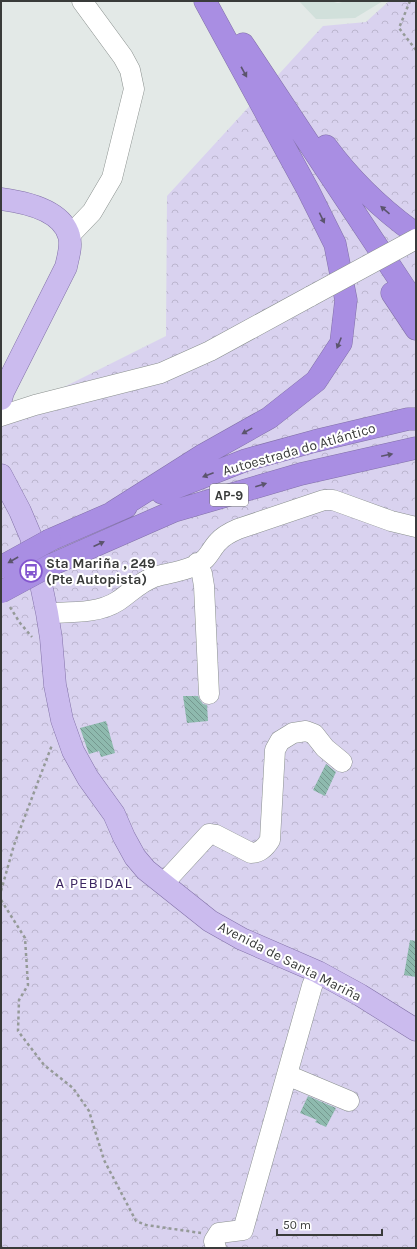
<svg xmlns="http://www.w3.org/2000/svg" width="417" height="1249" font-family="Karla,sans-serif">
<defs>
<pattern id="forest-crowns" width="20" height="18" patternUnits="userSpaceOnUse"><rect width="20" height="18" fill="#d9d2ef"/><path d="M2 6a3 3 0 1 1 6 0M12 15a3 3 0 1 1 6 0" fill="none" stroke="#bbb5ce"/></pattern>
<pattern id="building-back-hatch" width="6" height="6" patternUnits="userSpaceOnUse"><rect width="6" height="6" fill="#8ebaae"/><path d="M-1 5l2 2M0 0l6 6M5-1l2 2" fill="none" stroke="#75988f"/></pattern>
</defs>
<rect width="100%" height="100%" fill="#e3e9e7"/>
<path fill="#d1e0db" d="M299,1H330L338,3L346,1H383L355,18L326,19H316Z"/>
<path fill="url(#forest-crowns)" d="M389,1H416V1248H1V409L16,411L166,336L167,196L323,26L366,22Z"/>
<path fill="url(#building-back-hatch)" d="M183,696H198L200,700L203,704L207,705L208,721L187,723Z
M106,721L115,753L101,757L99,751L89,754L80,728Z
M326,764L336,772L325,796L313,790Z
M410,940L416,941V977L404,975Z
M308,1096L336,1108L326,1127L315,1122L317,1120L300,1113Z"/>
<g fill="none" stroke-linecap="round" stroke-linejoin="round">
<g stroke="#8a908e" stroke-width="21">
<path id="minor" d="M69,236L92,212L112,178L134,89L130,70L123,57L82,1
M1,416L35,405L161,373L210,351L311,296
M197,563L202,574L204,586L209,694
M47,613C71,612 98,614 118,601C130,593 140,582 154,577C171,572 191,571 205,559C210,554 213,547 218,542C223,536 231,532 238,529L324,500H333L391,521L416,527
M163,884L209,834L216,835L251,853C260,853 265,848 270,840L275,750L280,741L293,733L306,731L314,734L325,748L342,762
M287,1075L349,1101
M216,1248L214,1241L219,1233L243,1230L312,986L318,972"/>
</g>
<g stroke="#8271a8" stroke-width="23">
<path id="major" d="M1,199C24,202 62,210 69,236C72,246 68,257 66,267L3,392L1,399
M1,475L20,511L31,537L47,613L51,638L55,685L62,720L73,751L88,778L114,814L124,837L135,857L146,870L210,921L242,939L318,972L360,995L416,1030"/>
</g>
<g stroke="#8271a8" stroke-width="23">
<path id="highway" d="M243,44L416,305
M326,146C351,180 381,209 416,234
M392,293L416,329
M162,493L246,460L315,441L408,419H416
M113,512L203,455L269,418L316,381L341,343L346,300L335,244L308,190L205,1
M50,540L126,507
M51,565L174,511L301,474L416,448"/>
</g>
<path stroke="#959a98" stroke-width="2.5" stroke-dasharray="3 3" stroke-linecap="butt" d="M410,1L399,28L416,50
M10,607L20,623L32,637
M1,891L14,845L52,745
M1,900L25,938L28,985L19,1000L18,1031L44,1065L73,1088L89,1111L104,1160L136,1221L146,1225L201,1233"/>
<use href="#minor" stroke="#fff" stroke-width="20"/>
<use href="#major" stroke="#cbbbee" stroke-width="22"/>
<use href="#highway" stroke="#a98ee3" stroke-width="22"/>
<g stroke="#8a908e" stroke-width="21" stroke-linecap="butt">
<path id="minor-bridge" d="M311,296L416,239"/>
</g>
<g stroke="#8271a8" stroke-width="23" stroke-linecap="butt">
<path id="highway-bridge" d="M1,567L50,540
M1,592L51,565"/>
</g>
<use href="#minor-bridge" stroke="#fff" stroke-width="20"/>
<use href="#highway-bridge" stroke="#a98ee3" stroke-width="22"/>
</g>
<defs><path id="oneway-solid" d="M-6-.8H1V-3.2L6.5 0L1 3.2V.8H-6Z"/></defs>
<g fill="#5b546d">
<use href="#oneway-solid" transform="translate(244 72) rotate(61)"/>
<use href="#oneway-solid" transform="translate(385 210) rotate(-139)"/>
<use href="#oneway-solid" transform="translate(322 218) rotate(64)"/>
<use href="#oneway-solid" transform="translate(339 343) rotate(112)"/>
<use href="#oneway-solid" transform="translate(247 431) rotate(151)"/>
<use href="#oneway-solid" transform="translate(387 455) rotate(-12)"/>
<use href="#oneway-solid" transform="translate(208 475) rotate(159)"/>
<use href="#oneway-solid" transform="translate(261 485) rotate(-17)"/>
<use href="#oneway-solid" transform="translate(99 544) rotate(-24)"/>
<use href="#oneway-solid" transform="translate(13 560) rotate(150)"/>
</g>
<defs>
<g id="bus-ring" transform="scale(1.15)"><circle r="9.5" fill="#fff" stroke="#8356cf" stroke-width="1.5"/><path d="M-5-6H5V4H4V6H2V4H-2V6H-4V4H-5ZM-3.5-4V0h7V-4ZM-3.5 1.2v1.5H-2V1.2ZM2 1.2v1.5H3.5V1.2Z" fill="#8356cf"/></g>
</defs>
<g fill-rule="evenodd">
<use href="#bus-ring" x="31" y="571"/>
</g>
<g text-anchor="middle" stroke-width="4" stroke-linejoin="round" paint-order="stroke">
<rect fill="#fff" stroke="#747675" stroke-width="1" x="210" y="484" width="38" height="22" rx="3"/>
<g font-size="13" font-weight="bold" fill="#393b3a">
<text x="229" y="500">AP-9</text>
</g>
<g font-size="14" fill="#393b3a" stroke="#fff">
<text transform="translate(299 449) rotate(-16)" y="5">Autoestrada do Atlántico</text>
<text transform="translate(290 961) rotate(27)" y="5">Avenida de Santa Mariña</text>
</g>
<g font-size="14" font-weight="bold" fill="#393b3a" stroke="#fff" text-anchor="start">
<text x="46" y="568">Sta Mariña , 249<tspan x="46" dy="16">(Pte Autopista)</tspan></text>
</g>
<g font-size="15" letter-spacing="1" fill="#3c2661" stroke="#fff">
<text x="94" y="888">A PEBIDAL</text>
</g>
</g>
<rect width="417" height="1249" fill="none" stroke="#393b3a" stroke-width="4"/>
<path d="M277 1229v6h105v-6" fill="none" stroke="#393b3a" stroke-width="2"/>
<text x="283" y="1229" font-size="12" fill="#393b3a" stroke="#ffffff" stroke-width="3" paint-order="stroke">50 m</text>
</svg>
